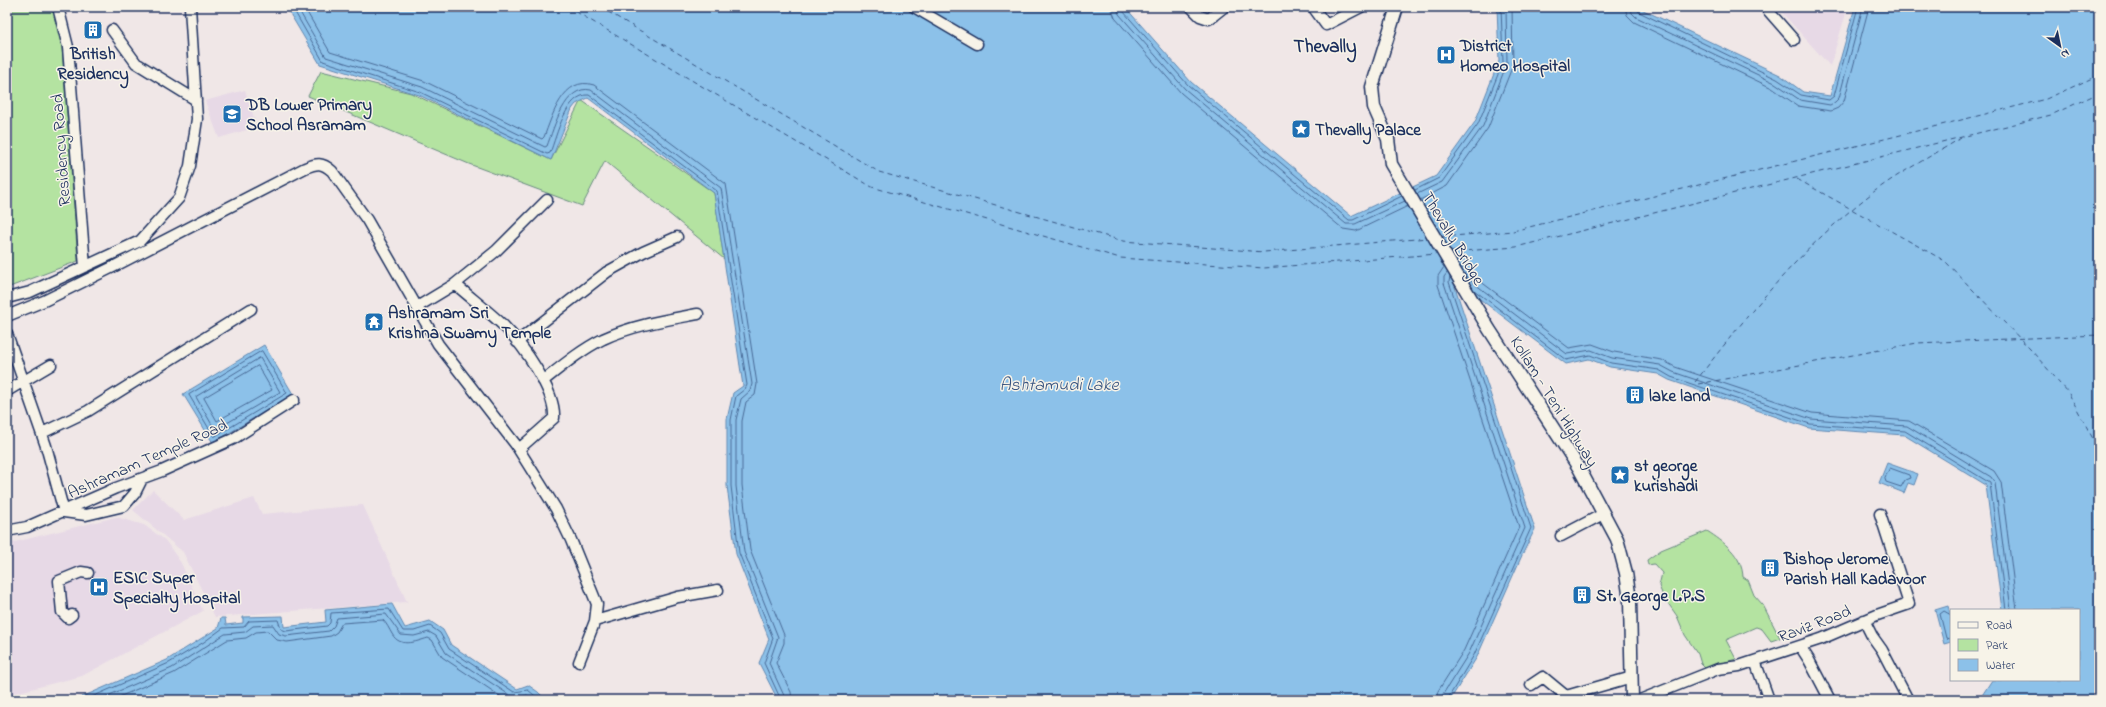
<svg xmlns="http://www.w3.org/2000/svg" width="2106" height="707" font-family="'Indie Flower',sans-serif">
<rect width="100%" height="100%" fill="#f0e7e7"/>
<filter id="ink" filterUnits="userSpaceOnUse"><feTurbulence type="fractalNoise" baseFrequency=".025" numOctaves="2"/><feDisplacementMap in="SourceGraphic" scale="8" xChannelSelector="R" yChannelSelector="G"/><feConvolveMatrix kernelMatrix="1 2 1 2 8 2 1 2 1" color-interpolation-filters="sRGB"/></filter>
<g filter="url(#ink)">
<path fill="#e7d9e6" d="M1777,7H1848L1830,66Z
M245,90L257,127L219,138L205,101Z
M153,490L184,520L254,498L262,514L363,505L407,602L215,617L183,552L133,510Z
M116,517L144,525L165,540L181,563L203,611L82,676L7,695V544Z"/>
<path fill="#b4e3a1" stroke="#688980" d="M7,7L59,8L78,261L7,288Z
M321,71L411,93L551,160L581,100L714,193L724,259L605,161L582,206L469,164L308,96Z
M1707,531C1724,542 1742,555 1743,577L1748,580L1754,595L1763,605L1780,638L1771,641L1762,629L1756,627L1726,640L1736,659L1705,668L1701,664L1698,654L1685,635L1677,616L1663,596L1659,586L1662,573L1654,564L1648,565L1647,560L1661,550Z"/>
<path fill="#8cc1e9" stroke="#5f87b1" d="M286,7H1125L1191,82L1351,216L1436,176L1475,122L1499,61L1497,7H1637L1780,75L1803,92L1830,96L1855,7H2099V700H1979L1992,680H2079V610H2002L1986,485L1904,435L1809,428L1669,380L1658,374L1610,367L1589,359L1566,364L1452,278L1535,529L1523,553L1477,657L1450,700H778L759,663L769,639L736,554L727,486V419L733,393L743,386L714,193L588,98L576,104L572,109L551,160L419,95L320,64Z
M264,345L293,394L213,443L183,394Z
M1887,463L1918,474L1914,485L1908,483L1904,493L1879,483Z
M392,604L405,628L430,621L443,630L451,645L517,689L528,685L538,692L546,700H75L167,660L218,628L221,618H225L226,625L243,623V617L283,616L284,627L326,622L325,610Z
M1948,606L1951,617V642L1944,644L1935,610Z"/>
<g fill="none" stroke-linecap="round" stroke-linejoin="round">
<path stroke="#486996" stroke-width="1" d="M292,7L323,61L420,92L547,154L550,153C557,135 566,93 589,95L717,191L747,385L745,389L736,396L731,420V486L739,553L773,638L764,663L781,700
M297,7L326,57L422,87L545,147L547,146C554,128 565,84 591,90L721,188L752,384L750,391L741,399L736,420V486L744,552L778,637L769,663L786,700
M304,7L330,52L424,81L542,139L544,137C552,117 563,75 594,85L726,184L757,384L755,395L746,402L742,421V485L750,550L784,635V643L776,663L791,692L792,700
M1111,7L1115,18L1181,93L1343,229L1356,231L1408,206
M1117,7L1119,14L1185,89L1346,224H1355L1405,201
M1122,7L1123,11L1188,85L1349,220H1353L1402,196
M1625,7L1627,15L1634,22L1772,88L1798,106L1831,111L1838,108L1844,101L1869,7
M1631,7L1632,13L1636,17L1775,83L1800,100L1830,105L1835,102L1839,98L1863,7
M1636,7L1639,12L1777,79L1801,95L1829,100L1834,96L1858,7
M1415,190L1439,178L1478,124L1503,62L1501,7
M1417,194L1442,182L1483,126L1507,63L1506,7
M1420,200L1447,186L1488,128L1513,65L1512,7
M1460,266L1569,348L1592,344L1614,352L1662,360L1675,367L1812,413L1909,421L1994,471L2001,482L2017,610
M1467,278L1567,354L1591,350L1612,358L1660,365L1673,372L1811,419L1907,426L1991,477L1995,483L2011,610
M1474,290L1566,360L1590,355L1611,363L1659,370L1671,377L1810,424L1905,431L1990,483L2006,610
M262,351L287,393L214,437L189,395Z
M260,358L280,392L215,430L196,397Z
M258,366L272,390L217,421L204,398Z
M1890,468L1909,475L1910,478L1905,480L1901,487L1886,482L1885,479Z
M1951,615L1944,611L1940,614L1946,638L1951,639
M85,700L169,663L204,642L223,628L244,627L249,621L278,620L281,629L286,631L327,626L330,623L331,613L389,609L403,631H414L430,626L440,633L449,649L514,692L528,690L540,700
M98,700L172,668L225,634L245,632L253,626L273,625L279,634L286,636L329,631L334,626L337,618L386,614L401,635L414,636L429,632L436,636L446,653L511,696L518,698L527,695L534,700
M112,700L174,673L227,640L246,638L256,632L268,631L277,640L287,642L331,636L337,632L342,623L383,620C387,624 389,629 392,634C400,648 415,642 428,638L432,640L442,657L506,700
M1436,700L1438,691L1464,650L1519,527L1438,285V276L1444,267
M1442,700L1443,694L1469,653L1525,528L1444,283V277L1447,273
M1447,700L1474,655L1531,528L1449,282L1450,277"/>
<path stroke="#375481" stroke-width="1" stroke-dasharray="5 4" stroke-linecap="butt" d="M568,7L872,187L1120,258L1264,268L1437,254
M600,7L879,172L1123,241L1264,252L1428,238
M1797,179L1945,261L2030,349L2068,392L2099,450
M1441,237L1513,231L2046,99L2099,75
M1450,252L1516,247L2051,115L2099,93
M1695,382C1748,314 1802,247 1871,194C1898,173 1932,156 1961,138
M1698,384L1917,343L2099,335"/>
<g stroke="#1b2f5e" stroke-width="13">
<path id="minor" d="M58,7L68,47L85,267
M914,7L977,44
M1191,7L1200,16L1209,19L1224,7
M1313,7L1326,25L1361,7
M1765,7L1794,40
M112,30L136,63L196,100
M455,284C471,298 488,311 504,326C522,344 556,391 554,418L519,449
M7,298L30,292L140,241L179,198L190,166L197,119L190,7
M417,307L455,284L496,251L547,200
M7,316L44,301L113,267L305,168C317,163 322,162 332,171L367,220L438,344L516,445L556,509L571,540L597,604L595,621L579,662
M7,334L46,446L64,512L86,515L124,506L135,493L142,479
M517,342L607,272L643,252L677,237
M543,381C562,366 581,350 603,339C633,325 666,320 698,314
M7,391L51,365
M42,433L88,411L251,309
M7,531L27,527L116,488L162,471L233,439L294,400
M1561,536L1603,514
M72,615L68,618L62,612L59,581L81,572L88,573
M1864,620L1872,636L1882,650L1908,700
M595,621L678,597L718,590
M1800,646L1809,660L1830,700
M1755,661L1769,700
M1531,685L1543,677L1566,696L1632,677
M1640,700L1718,669L1739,666L1821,639L1877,615L1909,604L1880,514"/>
</g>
<g stroke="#1b2f5e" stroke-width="15">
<path id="major" d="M1397,7L1372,87L1374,107L1388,139L1391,164L1489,329L1579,468L1617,539L1626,573L1630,600L1632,700"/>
</g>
<use href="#minor" stroke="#f7f3e8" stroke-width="10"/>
<use href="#major" stroke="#f7f3e8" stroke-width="12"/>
</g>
</g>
<defs>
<g id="building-square" transform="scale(1)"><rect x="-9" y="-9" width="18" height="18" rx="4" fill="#1f6fb2" stroke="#f7f3e8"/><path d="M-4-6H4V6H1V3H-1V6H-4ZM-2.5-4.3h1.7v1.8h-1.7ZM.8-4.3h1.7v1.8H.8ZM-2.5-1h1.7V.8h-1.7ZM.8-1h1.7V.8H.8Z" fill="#fff"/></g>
<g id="hospital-square" transform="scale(1)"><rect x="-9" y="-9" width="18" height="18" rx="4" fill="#1f6fb2" stroke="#f7f3e8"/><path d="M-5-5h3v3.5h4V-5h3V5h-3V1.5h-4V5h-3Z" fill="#fff"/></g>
<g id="school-square" transform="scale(1)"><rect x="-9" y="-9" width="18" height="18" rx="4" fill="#1f6fb2" stroke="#f7f3e8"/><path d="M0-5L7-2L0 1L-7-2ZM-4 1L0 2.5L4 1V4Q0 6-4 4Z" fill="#fff"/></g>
<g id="sight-square" transform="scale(1)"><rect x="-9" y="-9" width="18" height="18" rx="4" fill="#1f6fb2" stroke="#f7f3e8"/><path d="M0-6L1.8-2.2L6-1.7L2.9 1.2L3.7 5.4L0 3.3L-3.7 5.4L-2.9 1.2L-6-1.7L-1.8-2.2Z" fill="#fff"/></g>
<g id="temple-square" transform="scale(1)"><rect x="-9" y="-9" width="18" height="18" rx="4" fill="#1f6fb2" stroke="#f7f3e8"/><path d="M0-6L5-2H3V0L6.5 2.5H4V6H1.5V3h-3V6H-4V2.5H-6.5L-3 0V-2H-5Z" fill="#fff"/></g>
</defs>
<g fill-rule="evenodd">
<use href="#building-square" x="93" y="30"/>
<use href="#hospital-square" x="1446" y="55"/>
<use href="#school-square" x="232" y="114"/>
<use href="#sight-square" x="1301" y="129"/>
<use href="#temple-square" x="374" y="322"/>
<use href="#building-square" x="1635" y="395"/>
<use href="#sight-square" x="1620" y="475"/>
<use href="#building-square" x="1770" y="568"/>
<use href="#hospital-square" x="99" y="587"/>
<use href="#building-square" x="1582" y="595"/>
</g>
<g text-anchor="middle" stroke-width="3" stroke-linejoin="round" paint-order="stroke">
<g font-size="17" font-weight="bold" fill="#1b2f5e" stroke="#f7f3e8" text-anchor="start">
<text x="1460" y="51">District<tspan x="1460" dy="20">Homeo Hospital</tspan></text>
<text x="93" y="59" text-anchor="middle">British<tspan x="93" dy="20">Residency</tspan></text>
<text x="246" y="110">DB Lower Primary<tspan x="246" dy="20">School Asramam</tspan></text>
<text x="1315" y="135">Thevally Palace</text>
<text x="388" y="318">Ashramam Sri<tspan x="388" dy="20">Krishna Swamy Temple</tspan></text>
<text x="1649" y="401">lake land</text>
<text x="1634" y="471">st george<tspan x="1634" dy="20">kurishadi</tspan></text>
<text x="1784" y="564">Bishop Jerome<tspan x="1784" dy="20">Parish Hall Kadavoor</tspan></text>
<text x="113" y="583">ESIC Super<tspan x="113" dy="20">Specialty Hospital</tspan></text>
<text x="1596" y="601">St. George L.P.S</text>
</g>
<g font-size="17" fill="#1b2f5e" stroke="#f7f3e8">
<text transform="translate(60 150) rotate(-94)" y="6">Residency Road</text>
<text transform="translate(1454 238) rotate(59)" y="6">Thevally Bridge</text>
<text transform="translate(1555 401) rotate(58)" y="6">Kollam - Teni Highway</text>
<text transform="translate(147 458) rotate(-24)" y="6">Ashramam Temple Road</text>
<text transform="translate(1814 623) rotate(-21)" y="6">Raviz Road</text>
</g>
<g font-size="18" font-style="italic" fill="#375481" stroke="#f7f3e8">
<text x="1059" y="390">Ashtamudi Lake</text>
</g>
<g font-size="19" font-weight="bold" fill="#1b2f5e" stroke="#f7f3e8">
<text x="1325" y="52">Thevally</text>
</g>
</g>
<rect width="2106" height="707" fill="none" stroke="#f7f3e8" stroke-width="24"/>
<rect x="12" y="12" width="2082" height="683" fill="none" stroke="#1b2f5e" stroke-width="1.5" filter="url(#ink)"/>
<rect x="1950" y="609" width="130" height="72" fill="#f7f3e8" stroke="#9fa5b1"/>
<rect x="1958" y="622" width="20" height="6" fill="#f7f3e8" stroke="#9fa5b1"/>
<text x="1986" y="629" font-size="12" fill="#1b2f5e">Road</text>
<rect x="1958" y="639" width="20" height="12" fill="#b4e3a1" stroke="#9fa5b1"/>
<text x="1986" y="649" font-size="12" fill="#1b2f5e">Park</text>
<rect x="1958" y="659" width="20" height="12" fill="#8cc1e9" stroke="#9fa5b1"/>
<text x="1986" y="669" font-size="12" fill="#1b2f5e">Water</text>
<g transform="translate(2060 46) rotate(147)" stroke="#f7f3e8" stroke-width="3" paint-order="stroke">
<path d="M0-3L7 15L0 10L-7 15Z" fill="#1b2f5e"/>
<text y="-6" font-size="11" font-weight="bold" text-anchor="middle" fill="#1b2f5e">N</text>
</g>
</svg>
